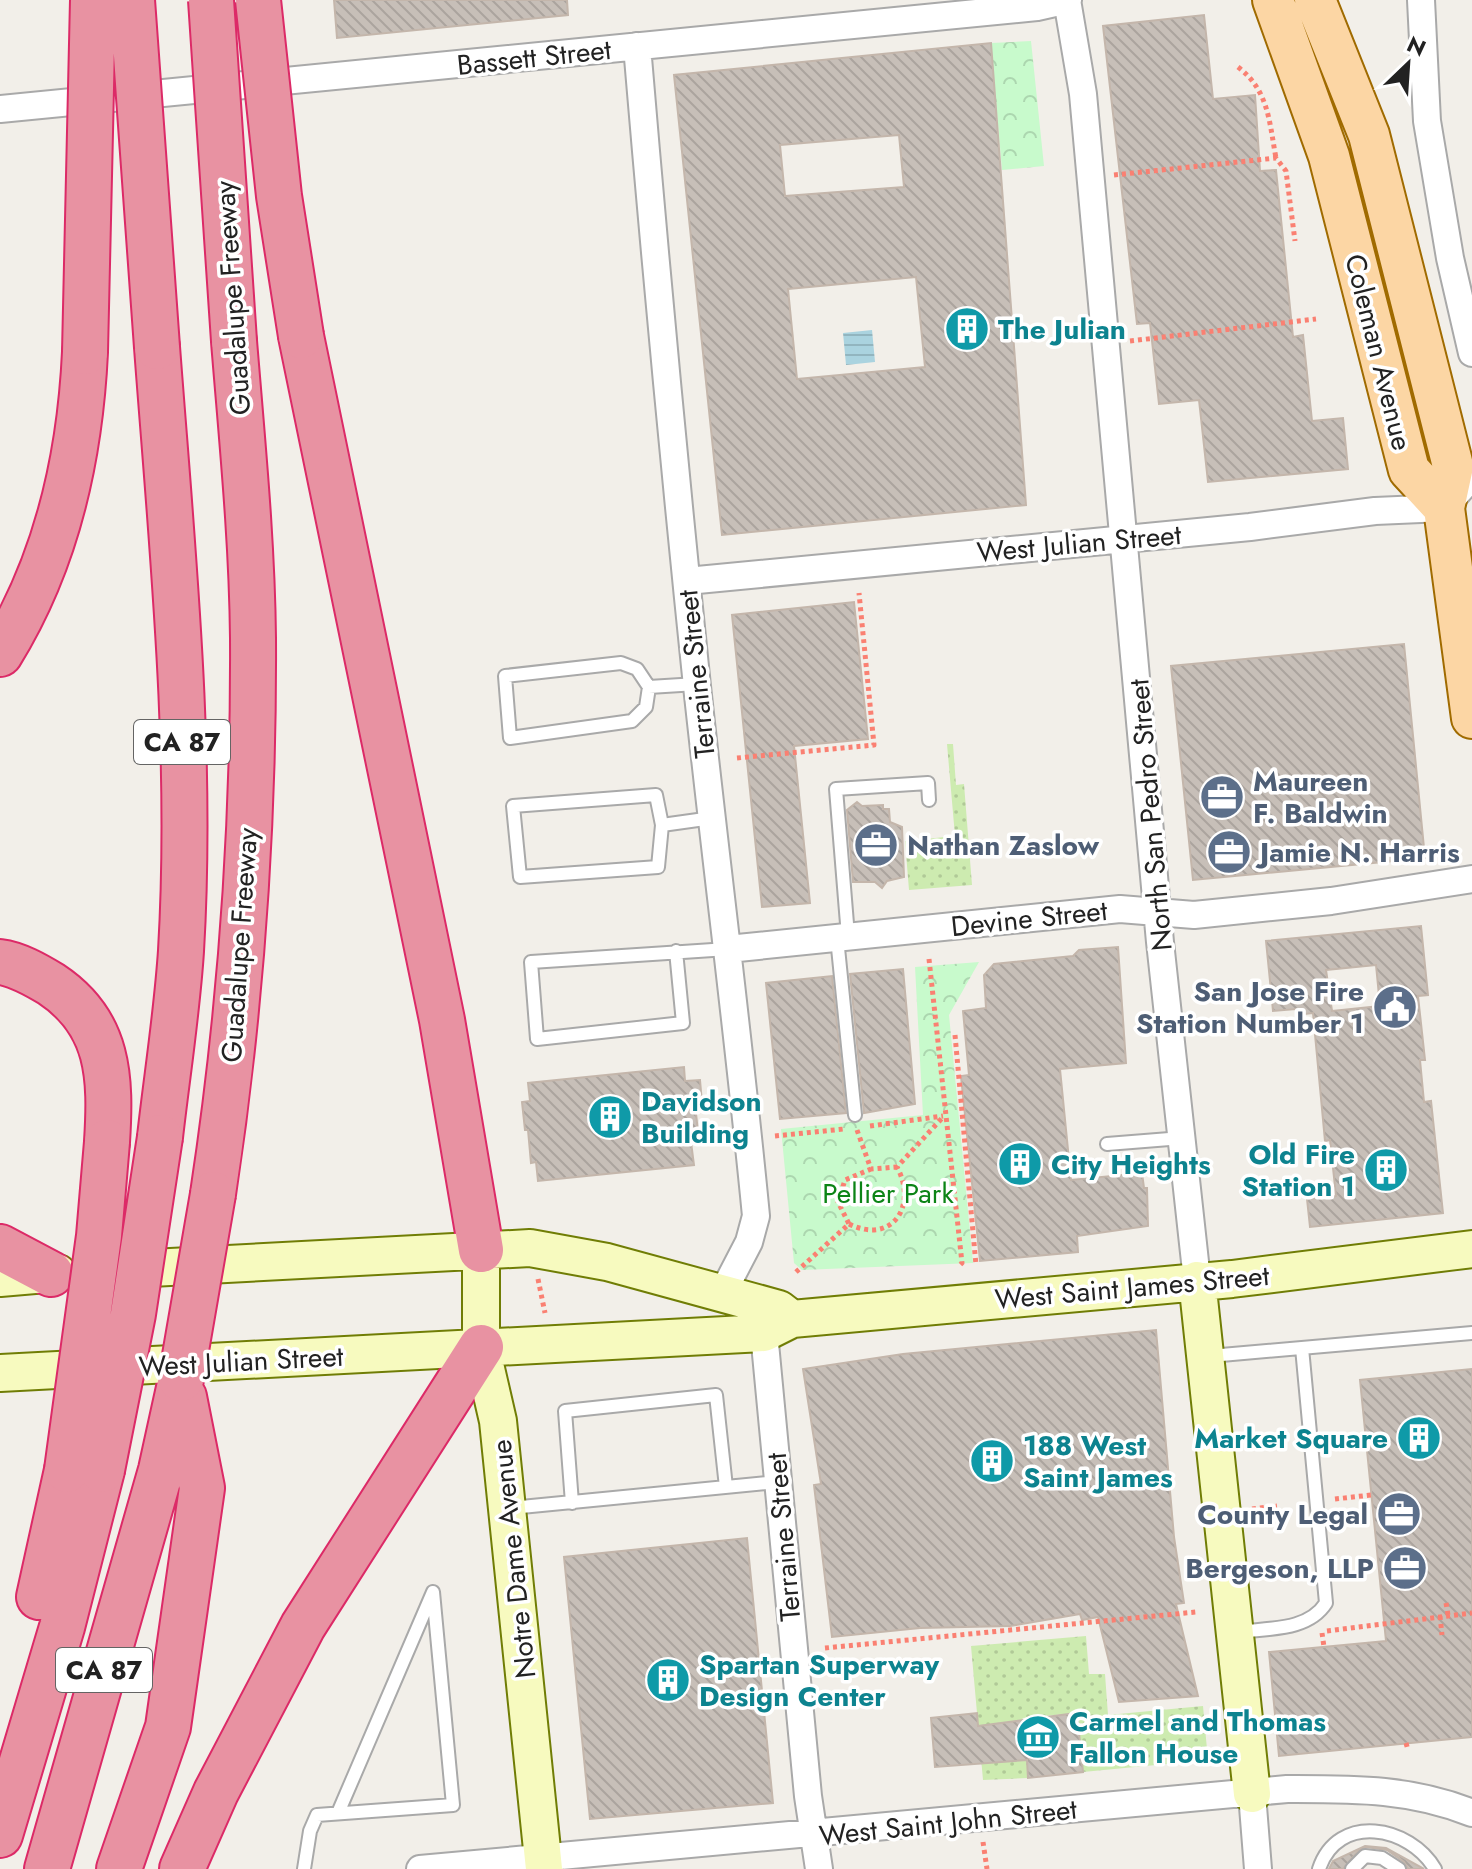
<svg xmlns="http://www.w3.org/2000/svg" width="1472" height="1869" font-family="Jost,sans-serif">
<defs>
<pattern id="park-crowns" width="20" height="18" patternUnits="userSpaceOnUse" patternTransform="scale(2)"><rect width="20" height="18" fill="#c8facc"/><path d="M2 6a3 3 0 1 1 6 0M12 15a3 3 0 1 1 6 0" fill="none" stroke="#acd6af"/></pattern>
<pattern id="garden-dots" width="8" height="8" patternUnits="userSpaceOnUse" patternTransform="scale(2)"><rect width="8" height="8" fill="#cdebb0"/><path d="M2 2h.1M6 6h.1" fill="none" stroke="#b0c997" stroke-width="1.8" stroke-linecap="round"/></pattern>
<pattern id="water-rules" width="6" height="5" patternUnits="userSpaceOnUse" patternTransform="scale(2)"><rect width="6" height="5" fill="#aad3df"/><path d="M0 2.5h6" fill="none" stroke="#92b5bf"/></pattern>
<pattern id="building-back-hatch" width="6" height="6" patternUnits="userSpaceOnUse" patternTransform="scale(2)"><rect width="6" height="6" fill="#c7bfb8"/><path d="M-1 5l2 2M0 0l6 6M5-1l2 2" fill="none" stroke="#aba49e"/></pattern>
</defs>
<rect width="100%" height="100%" fill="#f2efe9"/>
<path fill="url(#park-crowns)" d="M1031,41L1044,166L1002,170L991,43Z
M979,962L949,1015L973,1263L802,1270L794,1263L781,1129L923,1115L915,967Z"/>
<path fill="url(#garden-dots)" d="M947,744H953L956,785L964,784L972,885L909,890L905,841L955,836Z
M1086,1636L1089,1674H1105L1108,1715L1203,1706L1208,1760L1083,1772L1076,1713L1023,1718L1000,1749L1002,1762L1027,1760L1028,1778L983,1780L971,1646Z"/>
<path fill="url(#water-rules)" d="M872,330L875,362L846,365L843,333Z"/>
<path fill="url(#building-back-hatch)" stroke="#c4b6ab" stroke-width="2" fill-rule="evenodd" d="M334,0H567L568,15L337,38Z
M1204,15L1213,99L1255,95L1260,171L1276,170L1293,337L1303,335L1312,421L1343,418L1348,469L1208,482L1199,400L1159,404L1150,323L1137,324L1103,26Z
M991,43L1026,505L722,535L674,75ZM899,135L904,187L785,196L780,145ZM916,277L925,367L797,379L788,289Z
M854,602L868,739L794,746L810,903L762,907L732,615Z
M1404,644L1425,858L1193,880L1171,666Z
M857,802L862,806L883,805V809H889L890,822L902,827L904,877L887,881L882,888L875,882H853L847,810Z
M1421,926L1428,995L1418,996L1425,1060H1420L1424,1102L1431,1101L1443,1213L1310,1227L1307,1199L1336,1196L1330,1140L1325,1141L1313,1013L1296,1015V1009L1273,1011L1266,941ZM1376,965L1380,1006L1332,1011L1326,970Z
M1118,947L1126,1063L1060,1069L1071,1180L1142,1173L1144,1188H1147L1148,1226L1077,1236L1078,1252L980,1261L961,1076L969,1075L963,1011L986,1008L984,975L994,964L1073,956L1079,950Z
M903,969L915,1104L864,1113L850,974Z
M832,976L846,1113L780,1119L766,983Z
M684,1067L685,1081L700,1080L702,1103L695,1104L699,1141L691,1142L694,1165L538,1181L536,1162L531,1163L528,1130H525L522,1102L530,1101L528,1083Z
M1156,1330L1174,1537L1184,1603L1176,1604L1198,1696L1119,1702L1098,1617L1082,1620L1080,1614L1010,1626L920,1628L832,1637L814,1485L821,1484L803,1369L903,1354Z
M1472,1369V1737L1279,1756L1269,1652L1386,1641L1360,1380Z
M747,1538L773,1803L590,1819L564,1557Z
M977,1713L978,1726L1077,1713L1083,1772L1028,1778L1027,1760L935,1767L931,1718Z
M1365,1846L1386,1848L1424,1869H1408L1404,1862L1387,1850L1366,1847L1359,1850L1343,1869H1329L1333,1861Z"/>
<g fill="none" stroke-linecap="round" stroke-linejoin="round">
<g stroke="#a9a9a9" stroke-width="16">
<path id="lane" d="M649,687L646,707L632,721L510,738L505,676L621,663L637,669L649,687L697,684
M662,825L658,867L520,877L513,806L656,795L662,825L712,818
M848,936L836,789L928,783L929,800
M837,938L855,1115
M676,951L683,1023L537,1039L531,962L728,949
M1107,1144L1182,1138
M1210,1356L1472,1333
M572,1503L565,1411L716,1395L726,1487
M511,1508L777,1482
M1238,1632C1269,1628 1308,1631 1326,1603L1302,1348
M304,1869L310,1831L317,1815L453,1805L433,1592L338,1813
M1319,1869C1338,1812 1410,1826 1435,1869
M1352,1869L1365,1856L1382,1858L1399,1869"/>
</g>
<g stroke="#a9a9a9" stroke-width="30">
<path id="street" d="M1067,0L1083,94L1160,942L1197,1280
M1421,0L1427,121L1450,258L1472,353
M637,46C655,260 675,473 697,686C716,863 739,1039 756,1216L749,1242L722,1294
M0,109L1037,7L1068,0
M687,581L1250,527L1375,511L1444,508L1472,476
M728,949L1120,909L1194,915L1331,901L1472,879
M764,1333L808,1796L819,1869
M1252,1794L1258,1869
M420,1869L1287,1789C1352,1789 1411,1788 1472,1813"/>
</g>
<g stroke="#707d05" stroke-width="40">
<path id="secondary" d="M481,1250V1347L498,1421L544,1869
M113,1270L530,1248L607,1262L779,1309L792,1319
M0,1278L58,1273
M1197,1280L1252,1794
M0,1373L764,1333L792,1319L1232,1279L1472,1249"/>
</g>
<g stroke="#a06b00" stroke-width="44">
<path id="primary" d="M1273,0L1329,156L1409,470L1444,508
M1315,0L1369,135L1453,466L1444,508L1472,718"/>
</g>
<g stroke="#dc2a67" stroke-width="48">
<path id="highway" d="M301,336L442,1020L481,1250
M157,347C172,547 193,750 181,951C177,1013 167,1075 160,1137
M0,654C57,562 80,459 85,352
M0,962C17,964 36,975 51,984C110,1023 111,1078 107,1142
M213,1194C241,1010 254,824 253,638C252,539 242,440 234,341
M0,1247L51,1274
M39,1597L67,1470
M0,1835L62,1627L102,1470
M47,1869L161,1470L181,1379
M119,1869L168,1727L202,1488L184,1397
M182,1869L216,1792L303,1626L481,1347"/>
</g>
<path stroke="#fa8072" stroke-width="5" stroke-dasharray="4 4" stroke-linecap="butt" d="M1238,67C1269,91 1269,121 1276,158
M1114,175L1276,158L1286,171L1295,241
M1130,341L1316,319
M737,758L874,745L859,593
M929,959L962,1263L958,1267
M955,1035L976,1265
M870,1126L943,1116
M857,1130L871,1169L897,1167
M775,1136L844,1129
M849,1224C892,1245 918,1206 897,1167L944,1116
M796,1272L849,1224L838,1202L845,1180L871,1169
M538,1279L545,1313
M1335,1499L1371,1495
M1252,1509L1277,1506
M1446,1603L1448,1615
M1440,1616L1442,1635
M1327,1631L1472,1613
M1322,1633L1324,1647
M825,1648L1196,1612
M1406,1743L1408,1750
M983,1842L987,1869"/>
<use href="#lane" stroke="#fff" stroke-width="12"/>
<use href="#street" stroke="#fff" stroke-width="26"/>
<use href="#secondary" stroke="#f7fabf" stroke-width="36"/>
<use href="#primary" stroke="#fcd6a4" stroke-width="40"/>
<use href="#highway" stroke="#e892a2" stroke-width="44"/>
<g stroke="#dc2a67" stroke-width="48" stroke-linecap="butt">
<path id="highway-bridge" d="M132,0L157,347
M211,0L234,341
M258,0L279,196L301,336
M85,352L93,0
M181,1379L213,1194
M67,1470L99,1236L107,1142
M102,1470L133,1314L160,1137"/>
</g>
<use href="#highway-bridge" stroke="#e892a2" stroke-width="44"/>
</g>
<defs>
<g id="building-disc" transform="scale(2.3)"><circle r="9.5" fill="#0f9aa8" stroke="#fff"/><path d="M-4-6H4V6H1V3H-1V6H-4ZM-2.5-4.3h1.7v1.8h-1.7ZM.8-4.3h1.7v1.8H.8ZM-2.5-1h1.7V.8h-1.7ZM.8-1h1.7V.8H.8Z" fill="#fff"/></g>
<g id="office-disc" transform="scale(2.3)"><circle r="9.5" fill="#5c6f8a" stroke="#fff"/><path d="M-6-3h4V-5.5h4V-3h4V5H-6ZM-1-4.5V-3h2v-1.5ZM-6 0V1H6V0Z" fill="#fff"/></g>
<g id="civic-disc" transform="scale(2.3)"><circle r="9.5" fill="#5c6f8a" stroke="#fff"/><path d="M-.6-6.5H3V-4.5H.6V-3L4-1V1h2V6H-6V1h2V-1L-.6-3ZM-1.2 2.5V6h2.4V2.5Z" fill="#fff"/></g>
<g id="museum-disc" transform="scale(2.3)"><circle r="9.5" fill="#0f9aa8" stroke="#fff"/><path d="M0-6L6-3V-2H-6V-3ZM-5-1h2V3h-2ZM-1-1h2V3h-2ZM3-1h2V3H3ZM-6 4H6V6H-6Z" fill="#fff"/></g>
</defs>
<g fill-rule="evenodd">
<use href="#building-disc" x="967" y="329"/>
<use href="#office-disc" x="1222" y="797"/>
<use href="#office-disc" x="876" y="845"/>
<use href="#office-disc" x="1229" y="852"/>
<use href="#civic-disc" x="1395" y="1007"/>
<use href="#building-disc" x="610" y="1117"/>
<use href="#building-disc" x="1020" y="1164"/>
<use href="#building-disc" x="1386" y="1170"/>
<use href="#building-disc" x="1419" y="1438"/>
<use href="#building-disc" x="992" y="1461"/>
<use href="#office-disc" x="1399" y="1514"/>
<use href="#office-disc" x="1405" y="1568"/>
<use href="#building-disc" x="668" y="1680"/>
<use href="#museum-disc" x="1038" y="1737"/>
</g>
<g text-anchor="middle" stroke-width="7" stroke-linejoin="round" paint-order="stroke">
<g fill="#fff" stroke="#646464" stroke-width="2">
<rect x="134" y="720" width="96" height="44" rx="6"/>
<rect x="56" y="1648" width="96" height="44" rx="6"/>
</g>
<g font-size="26" font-weight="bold" fill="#222">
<text x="182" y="751">CA 87</text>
<text x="104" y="1679">CA 87</text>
</g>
<g font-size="28" fill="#222" stroke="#fff">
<text transform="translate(534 57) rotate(-6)" y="10">Bassett Street</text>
<text transform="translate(232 298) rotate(-94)" y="10">Guadalupe Freeway</text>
<text transform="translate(1379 352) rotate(76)" y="10">Coleman Avenue</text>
<text transform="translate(1079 543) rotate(-5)" y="10">West Julian Street</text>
<text transform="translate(696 674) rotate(-96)" y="10">Terraine Street</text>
<text transform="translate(1150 815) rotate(-95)" y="10">North San Pedro Street</text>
<text transform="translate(1029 918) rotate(-6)" y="10">Devine Street</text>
<text transform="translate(239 945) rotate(-86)" y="10">Guadalupe Freeway</text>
<text transform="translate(1132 1287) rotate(-5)" y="10">West Saint James Street</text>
<text transform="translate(241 1361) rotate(-3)" y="10">West Julian Street</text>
<text transform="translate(783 1537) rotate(-95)" y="10">Terraine Street</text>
<text transform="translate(513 1559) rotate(-96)" y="10">Notre Dame Avenue</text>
<text transform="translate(948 1822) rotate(-6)" y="10">West Saint John Street</text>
</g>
<g font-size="28" font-weight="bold" fill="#0d838f" stroke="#fff" text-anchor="start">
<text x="998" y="339">The Julian</text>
<text x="641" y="1111">Davidson<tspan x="641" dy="32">Building</tspan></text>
<text x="1355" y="1164" text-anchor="end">Old Fire<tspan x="1355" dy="32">Station 1</tspan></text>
<text x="1051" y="1174">City Heights</text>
<text x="1388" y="1448" text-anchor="end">Market Square</text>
<text x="1023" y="1455">188 West<tspan x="1023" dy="32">Saint James</tspan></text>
<text x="699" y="1674">Spartan Superway<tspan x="699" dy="32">Design Center</tspan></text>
<text x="1069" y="1731">Carmel and Thomas<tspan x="1069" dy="32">Fallon House</tspan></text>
</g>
<g font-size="28" font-weight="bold" fill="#4e5e75" stroke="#fff" text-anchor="start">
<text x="1253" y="791">Maureen<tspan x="1253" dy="32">F. Baldwin</tspan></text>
<text x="907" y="855">Nathan Zaslow</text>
<text x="1260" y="862">Jamie N. Harris</text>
<text x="1364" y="1001" text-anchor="end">San Jose Fire<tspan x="1364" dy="32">Station Number 1</tspan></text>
<text x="1368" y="1524" text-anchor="end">County Legal</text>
<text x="1374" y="1578" text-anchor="end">Bergeson, LLP</text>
</g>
<g font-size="28" fill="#0c8416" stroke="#fff">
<text x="888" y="1203">Pellier Park</text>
</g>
</g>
<g transform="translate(1408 64) rotate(25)" stroke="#ffffff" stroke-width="6" paint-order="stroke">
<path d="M0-6L14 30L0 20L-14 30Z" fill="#222222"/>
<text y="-12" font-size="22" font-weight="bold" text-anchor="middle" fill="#222222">N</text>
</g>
</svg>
